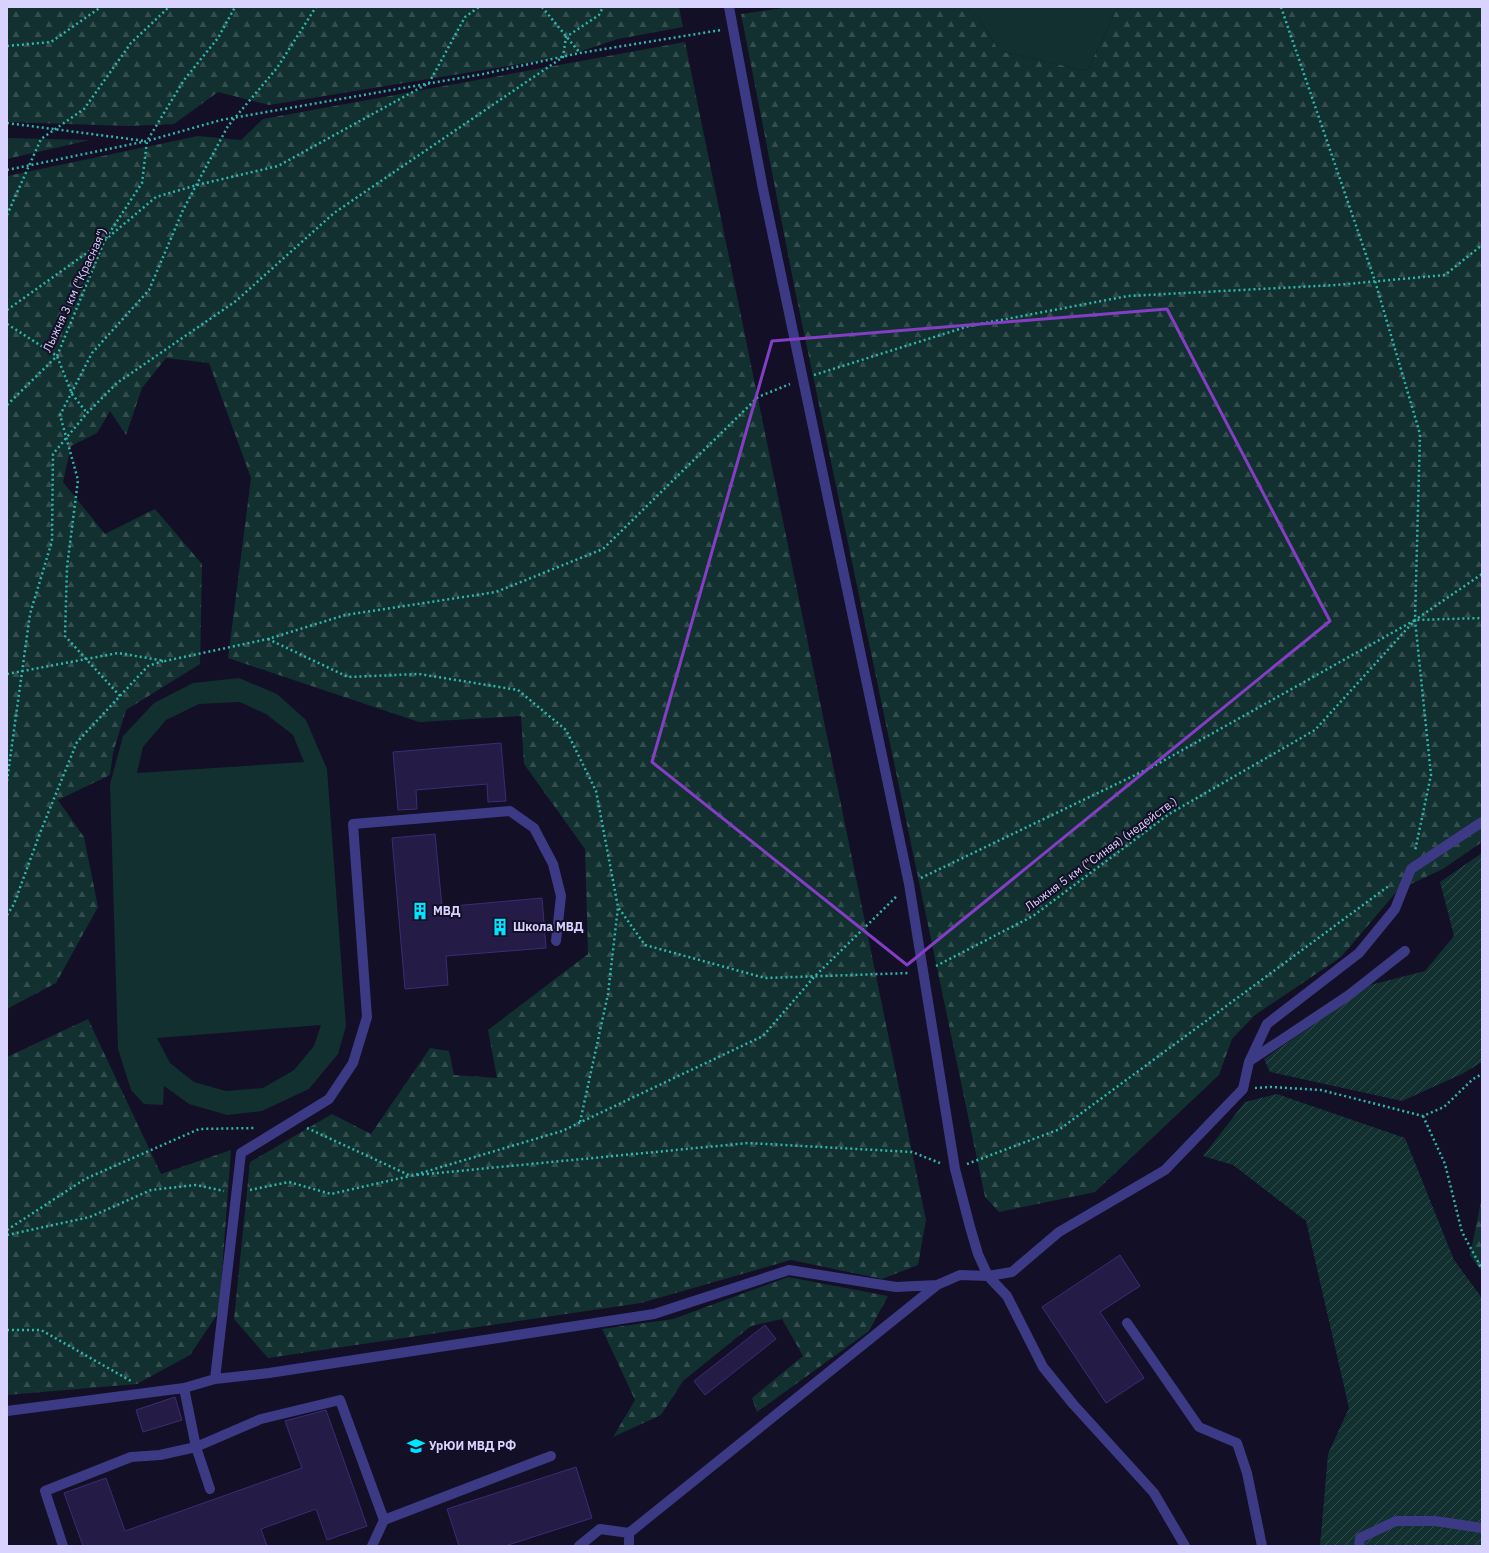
<svg xmlns="http://www.w3.org/2000/svg" width="1489" height="1553" font-family="'IBM Plex Sans',sans-serif">
<defs>
<pattern id="forest-firs" width="22" height="20" patternUnits="userSpaceOnUse"><rect width="22" height="20" fill="#12302f"/><path d="M5 1l3.5 6h-7zM16 11l3.5 6h-7z" fill="#344d4e"/></pattern>
<pattern id="garden-furrows" width="10" height="10" patternUnits="userSpaceOnUse"><rect width="10" height="10" fill="#12302f"/><path d="M-1 1l2-2M0 10L10 0M9 11l2-2" fill="none" stroke="#344d4e"/></pattern>
</defs>
<rect width="100%" height="100%" fill="#130f26"/>
<path fill="#12302f" fill-rule="evenodd" d="M968,7H1118L1087,71L999,51L978,17Z
M239,678L277,694L306,720L327,769L346,1026L338,1054L309,1089L262,1111L227,1115L189,1104L164,1086L163,1105L144,1104L131,1090L118,1049L110,784L123,736L154,703L193,683ZM240,702L266,714L293,735L304,762L137,773L143,747L166,720L199,704ZM321,1025L314,1046L294,1070L263,1088L226,1091L194,1082L170,1063L157,1038Z"/>
<path fill="url(#forest-firs)" d="M7,7H679L683,27L618,39L563,57L269,105L218,92L174,124L129,126L7,122Z
M790,7H968L978,17L999,51L1087,71L1118,7H1482V842L1443,869L1398,890L1341,957L1255,1015L1232,1039L1219,1075L1095,1192L999,1212L985,1197L795,290L741,14Z
M685,42L926,1220L918,1265L882,1279L791,1260L641,1303L268,1358L234,1319L250,1162L332,1114L371,1134L430,1048L449,1051L454,1075L497,1078L488,1030L588,954L585,849L524,764L521,716L419,722L228,658L251,478L209,363L166,358L142,388L126,435L110,411L97,433L71,446L63,482L105,534L155,509L202,564L200,664L126,710L113,753L110,775L58,800L84,837L98,907L56,983L7,1009V176L198,136L241,140L263,119Z
M7,138L90,140L7,159Z
M88,1019L161,1174L231,1150L219,1312L190,1355L137,1384L7,1395V1057Z
M1482,1197V1272L1470,1255Z
M788,1277L888,1296L869,1331L757,1412L752,1398L803,1356L782,1319L751,1326L683,1381L661,1415L613,1437L635,1400L602,1329L673,1319Z"/>
<path fill="url(#garden-furrows)" d="M1482,853V1062L1462,1074L1402,1101L1270,1072L1264,1059L1370,985L1425,971L1454,936L1440,882Z
M1277,1094L1405,1138L1454,1260L1482,1298V1546H1320L1328,1454L1349,1408L1306,1221L1233,1165L1203,1156L1245,1102Z"/>
<path fill="#241b47" stroke="#3b2d73" d="M501,743L506,801L488,802L487,784L416,790L417,809L398,810L393,752Z
M435,834L442,907L542,898L546,948L446,956L448,985L405,989L392,838Z
M1120,1255L1140,1286L1100,1312L1144,1378L1106,1403L1042,1307Z
M765,1325L776,1339L705,1395L694,1381Z
M175,1397L182,1420L143,1432L136,1410Z
M326,1410L367,1526L327,1540L316,1509L261,1529L267,1546H83L64,1493L106,1478L125,1531L302,1468L285,1421Z
M576,1467L592,1518L505,1546H459L447,1509Z"/>
<g fill="none" stroke-linecap="round" stroke-linejoin="round">
<path stroke="#2fb8b0" stroke-width="2.5" stroke-dasharray="2 3" stroke-linecap="butt" d="M542,7L580,53
M1281,7L1375,281L1420,434L1415,620L1431,775L1415,851
M7,46L51,42L101,7
M7,123L145,141
M7,170L147,141L221,120L483,74L580,53L721,30
M7,215L41,139L84,109L131,43L169,7
M106,238L142,183L147,141L184,80L218,38L235,7
M7,310L105,240L156,197L197,185L278,166L429,83L465,17L479,7
M7,324L57,356L72,394L87,413
M814,375L969,326L1128,296L1336,285L1445,275L1482,245
M7,405L57,356L104,242
M268,639L348,677L419,674L518,690L566,730L596,791L618,907L645,945L765,978L910,973
M7,674L118,653L165,661L268,639L345,615L496,592L603,549L758,397L790,384
M120,696L65,636L67,567L78,480L60,415L92,353L149,290L183,210L228,126L277,68L316,7
M7,781L30,614L52,541L53,454L87,413L117,383L236,301L334,213L563,57L566,37L599,15L603,7
M921,878L1154,766L1415,620L1482,618
M7,915L14,904L40,833L77,742L148,666L163,661
M936,966L1033,916L1169,814L1315,730L1415,620L1482,574
M1255,1088L1271,1087L1321,1090L1423,1116L1444,1107L1473,1079L1482,1074
M1423,1116L1445,1164L1462,1232L1482,1269
M580,1122L608,994L618,907
M307,1128L411,1176L562,1131L763,1036L815,976L898,895
M967,1164L1060,1129L1390,885
M417,1175L748,1143L912,1152L940,1163
M250,1190L289,1182L331,1194L410,1176
M7,1230L85,1179L199,1129L256,1128
M7,1235L90,1217L151,1190L196,1185L224,1191
M7,1330H41L131,1381"/>
<path stroke="#3d3a85" stroke-width="10" d="M729,7L763,189L909,884L955,1169L970,1227L978,1254L988,1276L1007,1296L1043,1367L1073,1404L1154,1493L1185,1546
M1251,1060L1349,995L1405,951
M1127,1323L1199,1427L1237,1443L1247,1473L1262,1546
M215,1379L241,1153L329,1099L353,1063L367,1017L353,824L510,811L534,828L553,864L561,896L556,941
M184,1388L196,1447L210,1489
M7,1411L184,1388L215,1379L269,1373L654,1314L789,1270L896,1287L937,1285L960,1275L988,1276L1012,1272L1059,1232L1165,1170L1243,1089L1249,1062L1267,1024L1359,953L1395,909L1411,869L1482,822
M63,1546L45,1491L131,1457L160,1455L196,1447L261,1419L340,1400L384,1520
M372,1546L384,1520L551,1456
M579,1546L600,1529L629,1533
M629,1546V1533L937,1285
M1359,1546L1360,1538L1396,1521H1435L1482,1528"/>
</g>
<path fill="none" stroke="#843dc5" stroke-width="3" stroke-linejoin="round" d="M1167,309L1330,621L907,965L652,762L772,341Z"/>
<defs>
<g id="building-bare" transform="scale(1.38)"><path d="M-4-6H4V6H1V3H-1V6H-4ZM-2.5-4.3h1.7v1.8h-1.7ZM.8-4.3h1.7v1.8H.8ZM-2.5-1h1.7V.8h-1.7ZM.8-1h1.7V.8H.8Z" fill="#00e5ff" stroke="#130f26" stroke-width="2.5" paint-order="stroke"/></g>
<g id="university-bare" transform="scale(1.38)"><path d="M0-5L7-2L0 1L-7-2ZM-4 1L0 2.5L4 1V4Q0 6-4 4Z" fill="#00e5ff" stroke="#130f26" stroke-width="2.5" paint-order="stroke"/></g>
</defs>
<g fill-rule="evenodd">
<use href="#building-bare" x="420" y="911"/>
<use href="#building-bare" x="500" y="927"/>
<use href="#university-bare" x="416" y="1446"/>
</g>
<g text-anchor="middle" stroke-width="4" stroke-linejoin="round" paint-order="stroke">
<g font-size="12" fill="#d9d4ff" stroke="#130f26">
<text transform="translate(75 290) rotate(-65)" y="4">Лыжня 3 км ("Красная")</text>
<text transform="translate(1101 854) rotate(-36)" y="4">Лыжня 5 км ("Синяя) (недейств.)</text>
</g>
<g font-size="12" font-weight="bold" fill="#d9d4ff" stroke="#130f26" text-anchor="start">
<text x="433" y="915">МВД</text>
<text x="513" y="931">Школа МВД</text>
<text x="429" y="1450">УрЮИ МВД РФ</text>
</g>
</g>
<rect width="1489" height="1553" fill="none" stroke="#d9d4ff" stroke-width="16"/>
</svg>
